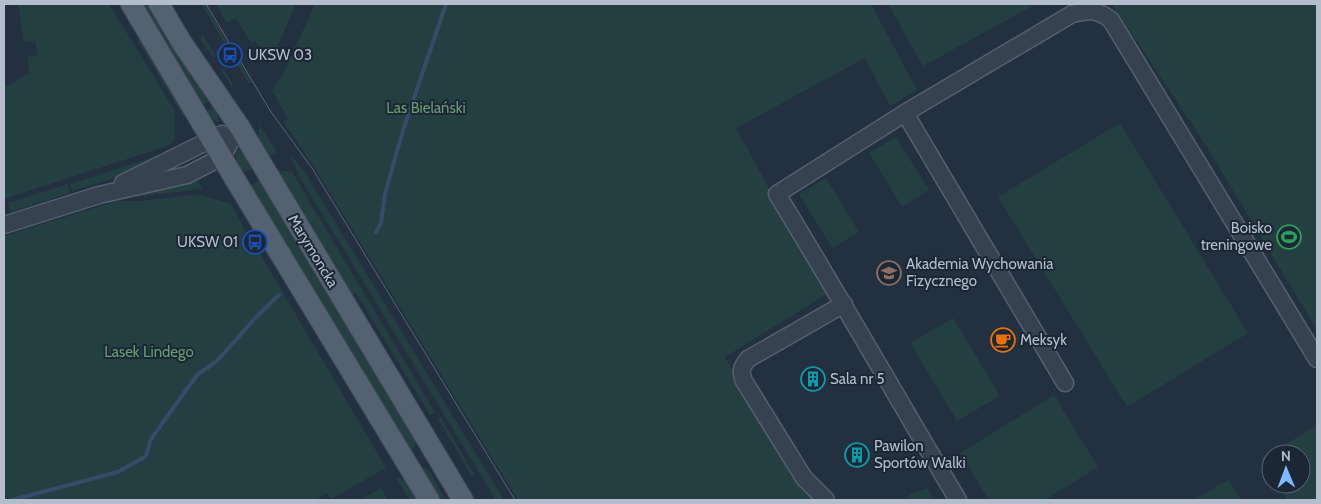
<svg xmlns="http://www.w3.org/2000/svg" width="1321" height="504" font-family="Cabin,sans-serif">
<rect width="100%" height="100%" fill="#223040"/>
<path fill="#243f41" d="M18,4H109L175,111V139L169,145L161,148L4,199V88L29,73L27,57L37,55L35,41L24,42Z
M140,4H150L211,100L202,105Z
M201,4H205L252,82L249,84Z
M216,4H296L270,64L255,41L251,43L236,18L227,23Z
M315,4H871L917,90L890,106L865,58L736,128L827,294L725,357L792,478L817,500H518L315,168L284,123L288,118L272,91L285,70Z
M888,4H1036L923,66Z
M1112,4H1317V330L1205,144Z
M203,35L216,56L213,57L220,69L223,68L233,84L232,87L201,40L200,36Z
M140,39L185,114L183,116L138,41Z
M215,107L219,123L215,121L206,112Z
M1120,123L1248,333L1127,407L998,197Z
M259,125L276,150V153L269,158L258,138Z
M896,137L929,190L902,207L869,153Z
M239,150L246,156L253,168L242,173L237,163L235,152Z
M164,154L115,178L72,191L70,184Z
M292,156L306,174L504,500H496L299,176L291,157Z
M276,170L292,172L435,412L430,415L356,293L350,296Z
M826,178L859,232L832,248L799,194Z
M198,180L202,189L133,197Z
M260,180L415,437V445L413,449H409L250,186Z
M68,184L70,193L10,212L8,203Z
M198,194L231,204L255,249L258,250L386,468L331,499L327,493L315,500H4V236L117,201H142Z
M953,318L1000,396L957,421L910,343Z
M1054,395L1098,467L1045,500H989L960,453Z
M440,416L474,474L472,476L438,419Z
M1317,425V500H1287L1277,484H1301V454H1271V474L1262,459Z
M420,466L427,469L429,471L446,500H438Z
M399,477L407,482L418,500H410L396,478Z
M1228,480L1241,500H1194Z
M381,488L388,500H360Z
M927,488L934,500H906L910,494Z"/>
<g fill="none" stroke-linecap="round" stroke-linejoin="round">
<path stroke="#344c68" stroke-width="4" d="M376,232L381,223L385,194L403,130L446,4
M12,500L118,472L146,456L151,439L197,375L218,360L257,316L279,295"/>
<g stroke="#55606e" stroke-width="19">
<path id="minor" d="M905,113L1065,383
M123,183L222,134
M4,225L99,195L187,175L222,157L239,126
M826,500L804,478L744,381C740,371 741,368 748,359L844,304
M958,500C897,398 839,295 777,194L905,113L1072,14C1089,10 1097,9 1111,20L1317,359"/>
</g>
<g stroke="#404b59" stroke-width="22">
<path id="major" d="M131,4L236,181L429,500
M159,4L182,43L239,126L463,500"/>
</g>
<use href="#minor" stroke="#374250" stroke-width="16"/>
<use href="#major" stroke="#546170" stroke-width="20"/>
<path stroke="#586677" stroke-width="1" d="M206,4L271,112L312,168L515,500"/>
</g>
<defs>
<g id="bus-ring" transform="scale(1.25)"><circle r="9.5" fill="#1c2735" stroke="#1a4fb4" stroke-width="1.5"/><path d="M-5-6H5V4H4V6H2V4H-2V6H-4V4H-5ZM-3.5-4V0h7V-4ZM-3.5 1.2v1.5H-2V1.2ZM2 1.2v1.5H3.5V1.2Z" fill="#1a4fb4"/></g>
<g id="stadium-ring" transform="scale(1.25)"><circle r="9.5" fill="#1c2735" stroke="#2e9e5b" stroke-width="1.5"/><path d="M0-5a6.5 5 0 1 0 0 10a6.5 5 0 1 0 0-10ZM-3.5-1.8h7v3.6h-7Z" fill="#2e9e5b"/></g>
<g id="university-ring" transform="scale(1.25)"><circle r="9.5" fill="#1c2735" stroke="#8d6e63" stroke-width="1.5"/><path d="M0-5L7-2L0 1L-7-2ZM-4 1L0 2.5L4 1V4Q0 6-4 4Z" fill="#8d6e63"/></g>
<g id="cafe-ring" transform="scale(1.25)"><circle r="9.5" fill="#1c2735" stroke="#e8710a" stroke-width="1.5"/><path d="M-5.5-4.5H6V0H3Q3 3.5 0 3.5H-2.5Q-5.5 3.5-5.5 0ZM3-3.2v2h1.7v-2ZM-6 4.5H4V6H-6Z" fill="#e8710a"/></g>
<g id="building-ring" transform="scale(1.25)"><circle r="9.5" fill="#1c2735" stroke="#0f9aa8" stroke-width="1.5"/><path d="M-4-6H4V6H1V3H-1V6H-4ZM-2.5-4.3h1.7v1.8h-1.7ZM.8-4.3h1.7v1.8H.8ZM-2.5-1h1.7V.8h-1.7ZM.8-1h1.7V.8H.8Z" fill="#0f9aa8"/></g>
</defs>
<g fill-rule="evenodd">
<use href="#bus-ring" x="230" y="55"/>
<use href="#stadium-ring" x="1289" y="237"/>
<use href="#bus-ring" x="255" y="242"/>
<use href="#university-ring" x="889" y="273"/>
<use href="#cafe-ring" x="1003" y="340"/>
<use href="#building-ring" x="813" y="379"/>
<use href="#building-ring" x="857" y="455"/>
</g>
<g text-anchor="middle" stroke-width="4" stroke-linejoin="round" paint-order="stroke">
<g font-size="15" fill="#b3bdcb" stroke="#1c2735" text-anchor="start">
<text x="248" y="60">UKSW 03</text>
<text x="1272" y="233" text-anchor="end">Boisko<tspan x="1272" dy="17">treningowe</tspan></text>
<text x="238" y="247" text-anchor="end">UKSW 01</text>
<text x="906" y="269">Akademia Wychowania<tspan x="906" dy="17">Fizycznego</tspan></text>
<text x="1020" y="345">Meksyk</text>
<text x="830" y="384">Sala nr 5</text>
<text x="874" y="451">Pawilon<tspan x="874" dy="17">Sportów Walki</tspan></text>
</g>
<g font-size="15" fill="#689d73" stroke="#1c2735">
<text x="426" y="113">Las Bielański</text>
<text x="149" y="357">Lasek Lindego</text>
</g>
<g font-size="15" fill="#b3bdcb" stroke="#1c2735">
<text transform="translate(313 251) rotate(59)" y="5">Marymoncka</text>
</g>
</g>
<rect width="1321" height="504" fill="none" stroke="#b3bdcb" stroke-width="10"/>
<g transform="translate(1286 469) rotate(359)"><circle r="24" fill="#1c2735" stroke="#586371"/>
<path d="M0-4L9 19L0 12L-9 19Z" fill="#83b7ff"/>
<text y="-8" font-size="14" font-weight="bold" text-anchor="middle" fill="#b3bdcb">N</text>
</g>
</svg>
